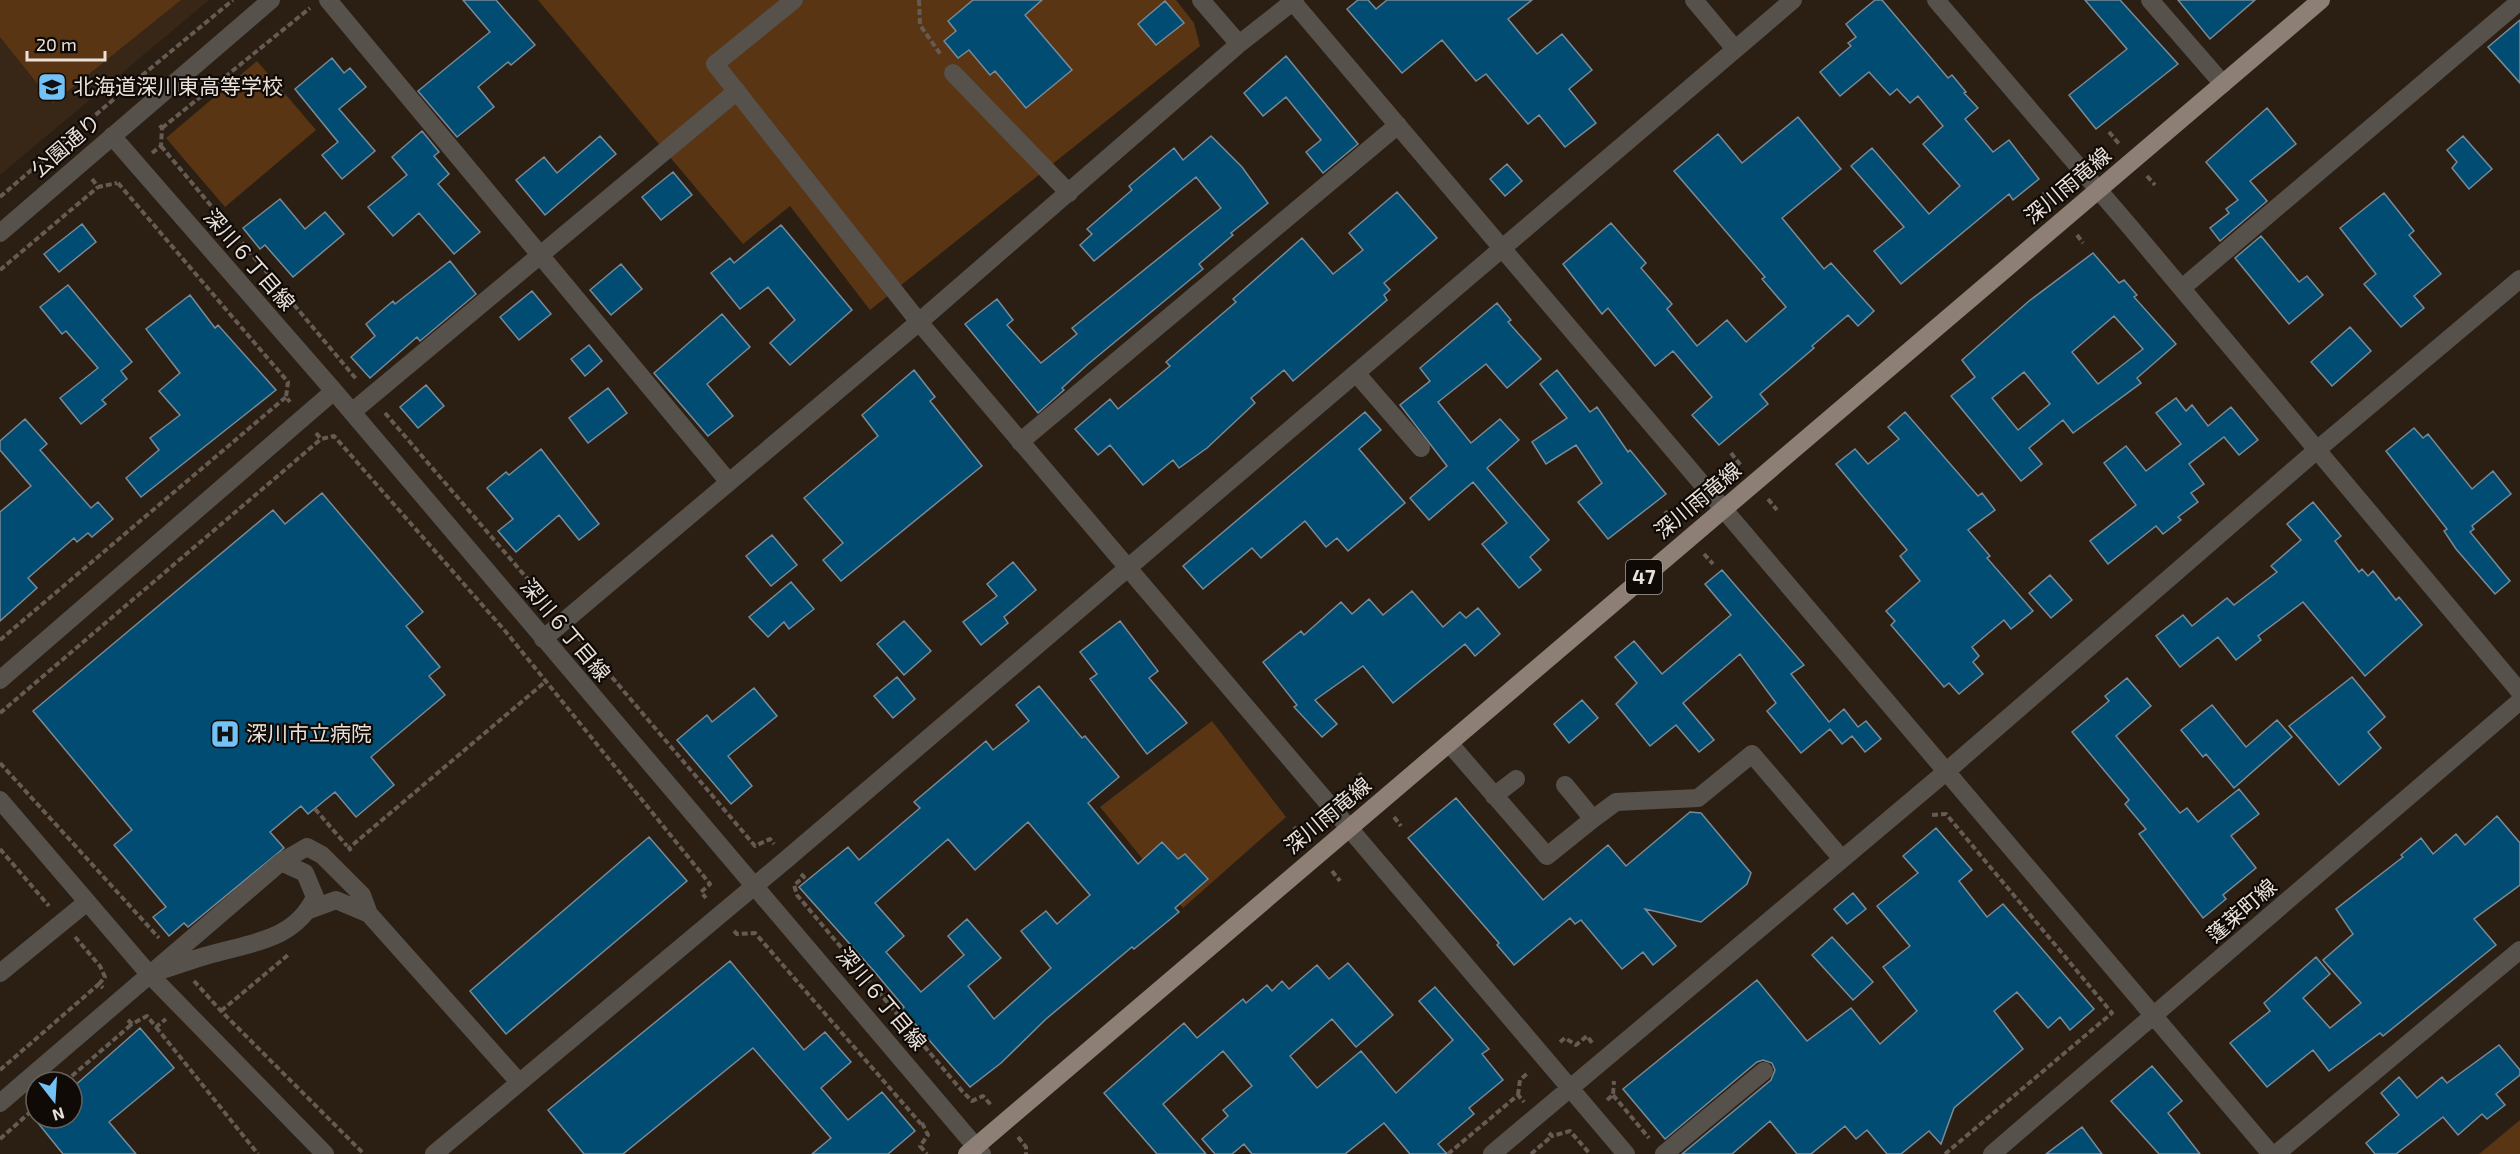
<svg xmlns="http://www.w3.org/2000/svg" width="2520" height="1154" font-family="'Exo 2','Noto Sans JP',sans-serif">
<rect width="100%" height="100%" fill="#2b1f14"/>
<path fill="#382617" d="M0,0H209L0,175Z"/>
<path fill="#593513" d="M0,0H181L53,103L0,37Z
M538,0H1176L1194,23L1200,46L870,310L790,206L743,244Z
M257,61L316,130L225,207L166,138Z
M1212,721L1286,817L1183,908L1100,807Z
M2520,1120V1154H2479Z"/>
<path fill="#004c72" stroke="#798a96" stroke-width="1.5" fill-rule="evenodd" d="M463,0H496L535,45L511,65L508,62L478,87L494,107L457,137L418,91L490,32Z
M973,0H1042L1025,15L1072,70L1026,108L995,71L990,75L969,50L958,58L944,41L956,31L948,21Z
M1358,0H1368L1376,9L1387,0H1532L1508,19L1537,54L1562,34L1592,70L1569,89L1596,123L1565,147L1539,115L1528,124L1486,74L1476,81L1442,40L1402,73L1347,9Z
M1875,0H1882L1948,78L1952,75L1966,92L1964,93L1978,108L1965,119L1993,152L2009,140L2039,179L2013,200L2009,194L1901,284L1874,251L1904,227L1851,166L1872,148L1929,214L1960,186L1923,144L1943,126L1918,96L1910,103L1897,89L1890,95L1869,72L1840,96L1820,72L1851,46L1848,43L1856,37L1846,24Z
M2085,0H2120L2178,64L2096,129L2069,95L2127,49Z
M2178,0H2255L2210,39Z
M1165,1L1184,23L1156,45L1138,24Z
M2520,20V83L2488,47Z
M1286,56L1358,144L1323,173L1306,152L1321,140L1286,97L1263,116L1244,93Z
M332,58L344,73L350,68L366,87L339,109L375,151L342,179L322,155L338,142L295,89Z
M2267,108L2296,144L2250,181L2267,201L2220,241L2210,228L2229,213L2226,209L2238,200L2206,162Z
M1798,117L1841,169L1782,218L1824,269L1831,263L1874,311L1858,326L1848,315L1812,346L1814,348L1760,394L1768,404L1719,445L1692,415L1712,397L1673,351L1655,366L1608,308L1602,314L1563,264L1611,223L1646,263L1641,268L1672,304L1667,309L1697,346L1727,320L1746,342L1786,307L1762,279L1765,277L1674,171L1718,134L1742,163Z
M422,131L439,152L434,156L449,174L438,184L480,232L454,254L419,213L393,236L368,207L407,175L392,157Z
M600,136L616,154L545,215L516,180L544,157L557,173Z
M1211,136L1242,167L1268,203L1231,233L1233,235L1199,264L1203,269L1087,365L1062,388L1064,390L1038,413L965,324L997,299L1013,320L1007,325L1041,363L1077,334L1072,328L1221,208L1196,177L1094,261L1080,245L1092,234L1087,229L1132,190L1129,186L1174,148L1183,160Z
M2463,136L2492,169L2469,189L2452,168L2457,162L2447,150Z
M1507,164L1522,181L1505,196L1490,179Z
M673,172L692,195L661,220L642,197Z
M1397,192L1437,238L1384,283L1390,290L1384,295L1387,300L1293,381L1284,370L1251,398L1255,403L1207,448L1179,468L1173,460L1143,485L1110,445L1098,455L1075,429L1110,399L1118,409L1170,366L1166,362L1236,302L1233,299L1302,238L1333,274L1363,250L1349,233Z
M2384,193L2414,231L2409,235L2441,274L2414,296L2424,308L2401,327L2364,284L2376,274L2340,228Z
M280,199L305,229L325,212L344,234L293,277L265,245L260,249L243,228Z
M82,224L96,242L59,272L44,254Z
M781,225L852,310L790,365L770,343L795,320L768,287L740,309L711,273L730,258L734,263Z
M2261,236L2299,282L2307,276L2323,295L2289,324L2235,258Z
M2093,253L2119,283L2124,280L2137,295L2134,297L2176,344L2137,378L2141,383L2073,433L2063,420L2029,448L2042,464L2021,481L1951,396L1975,377L1962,360L2029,301ZM2114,316L2143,349L2098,384L2072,352ZM2024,372L2050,404L2018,430L1992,398Z
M450,261L476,294L420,341L417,337L370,378L351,357L375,336L366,324L393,301L395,304Z
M621,264L642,289L611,315L590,290Z
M68,285L132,362L121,371L127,379L102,400L106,404L81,424L60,398L98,368L66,331L62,334L40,307Z
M532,291L551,314L519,340L500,317Z
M190,295L215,328L218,325L276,390L141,497L126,478L159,450L150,438L180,415L159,391L180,373L146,329Z
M1497,303L1511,320L1508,322L1541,359L1507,388L1486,364L1438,402L1471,443L1500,419L1519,440L1487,468L1549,540L1530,557L1541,570L1519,588L1482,544L1507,523L1473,482L1429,520L1410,498L1447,466L1400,405L1430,381L1420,368Z
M722,314L750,347L707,384L733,416L708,436L654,373Z
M2350,327L2371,351L2332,386L2311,362Z
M589,345L602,361L585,376L571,359Z
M914,370L935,397L930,401L982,466L841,581L823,560L843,543L804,498L878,436L862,415Z
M1557,370L1590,412L1597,407L1628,452L1630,450L1666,494L1608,539L1578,502L1602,483L1576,445L1546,464L1532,442L1567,418L1540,384Z
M426,385L444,406L418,428L400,407Z
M608,388L627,413L588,443L569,418Z
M2176,398L2186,411L2192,405L2208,426L2231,407L2258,440L2239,455L2224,437L2189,464L2204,484L2191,493L2198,502L2178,517L2181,520L2163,534L2156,526L2108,564L2090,541L2136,505L2104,463L2126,446L2146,471L2181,444L2156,413Z
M1365,412L1381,430L1359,449L1405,503L1348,551L1337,538L1326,547L1305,521L1261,558L1252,548L1203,589L1183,566Z
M1905,412L1978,496L1982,493L1995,510L1968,530L1990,556L1987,558L2033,611L2011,629L2004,620L1972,647L1979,656L1973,662L1983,674L1959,694L1949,683L1944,687L1891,625L1895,621L1886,611L1920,581L1900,556L1907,550L1836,464L1855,449L1868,464L1899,439L1888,427Z
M25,419L47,444L40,450L91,508L98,502L113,519L92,537L88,533L77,542L74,538L28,578L37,588L0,621V512L31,486L0,450V441Z
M2414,428L2423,438L2428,434L2472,489L2493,471L2511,494L2472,526L2474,529L2470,532L2510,581L2495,594L2456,549L2444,531L2447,529L2386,451Z
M541,449L599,524L579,540L559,515L516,552L498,531L513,519L487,488L506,472L509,475Z
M322,493L423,612L406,626L440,667L429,676L445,695L371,757L394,785L356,817L335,792L308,814L301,806L270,832L284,848L188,927L184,923L169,936L153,917L166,907L114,845L132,830L33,711L273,510L285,524Z
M2313,502L2341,536L2335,541L2359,572L2362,569L2368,576L2373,571L2396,600L2399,597L2422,625L2365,676L2303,602L2258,636L2261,640L2236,660L2218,637L2180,667L2156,636L2183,615L2192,626L2227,598L2234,605L2277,572L2271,566L2301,540L2287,524Z
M772,535L797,565L771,586L746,556Z
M1013,562L1036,590L1004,617L1008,623L981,645L963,622L997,596L987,584Z
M1722,570L1804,665L1791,674L1829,722L1844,709L1858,727L1866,721L1881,739L1865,752L1852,736L1842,744L1830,729L1801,753L1767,711L1776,703L1740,654L1683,703L1714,740L1699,752L1676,725L1650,746L1616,704L1637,683L1615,657L1634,641L1662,674L1731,615L1705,584Z
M2050,575L2072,600L2051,618L2029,593Z
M791,582L814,609L789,629L784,622L768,637L749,617Z
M1412,591L1443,627L1460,612L1466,618L1478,608L1500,634L1475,656L1465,644L1393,703L1363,666L1315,700L1337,724L1322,737L1294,707L1297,705L1263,662L1301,631L1304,635L1341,602L1352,614L1369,599L1383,615Z
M904,621L931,651L904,675L877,644Z
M1120,621L1158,671L1149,678L1187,723L1147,754L1090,679L1097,674L1080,652Z
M897,677L915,699L893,718L874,696Z
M2352,677L2385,717L2368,732L2381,748L2339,785L2289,726Z
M2127,678L2151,706L2116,736L2180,813L2187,808L2198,822L2239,789L2259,814L2231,836L2256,868L2223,895L2226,899L2203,918L2139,834L2146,829L2125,804L2129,800L2072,732L2109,701L2105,696Z
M1039,686L1082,738L1085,736L1119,777L1088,803L1138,864L1162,842L1178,859L1185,854L1208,879L1175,908L1179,912L1134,949L1132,947L1046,1019L1001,1063L970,1087L902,1009L904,1007L873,970L799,887L848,847L859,860L920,808L914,802L986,741L993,750L1029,721L1016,705ZM1028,822L1090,895L1057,924L1046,911L1021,931L1051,968L994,1019L968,986L1001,958L967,919L948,936L964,955L921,992L886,952L904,936L875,903L948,839L975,870Z
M754,688L777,716L728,756L752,786L731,804L677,740L707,715L712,722Z
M1582,700L1598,718L1569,743L1554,724Z
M2212,705L2246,747L2277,720L2292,737L2234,788L2206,754L2203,757L2181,730Z
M1456,798L1543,900L1608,845L1626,866L1690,812L1701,813L1751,873L1747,884L1701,922L1645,909L1676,946L1653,965L1643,952L1622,969L1581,920L1575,924L1570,918L1514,965L1497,945L1499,943L1408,838Z
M2497,816L2520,843V885L2474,919L2496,945L2383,1036L2380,1033L2329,1071L2313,1050L2267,1087L2230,1043L2270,1011L2264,1003L2316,957L2330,974L2303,998L2330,1028L2361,1003L2323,960L2353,934L2336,909L2403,857L2401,855L2421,838L2433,854L2456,834L2465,845Z
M1936,828L1972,870L1959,881L1987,917L2003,904L2094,1009L2070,1030L2060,1017L2048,1028L2017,992L1994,1011L2023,1049L1954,1108L1941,1144L1929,1131L1901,1154H1887L1867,1130L1856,1139L1845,1126L1811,1154H1797L1770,1121L1732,1154H1682L1771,1080L1775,1070L1772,1063L1763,1060L1757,1062L1665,1139L1623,1089L1757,980L1807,1041L1851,1008L1880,1044L1917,1011L1883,967L1910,946L1877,906L1918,873L1903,856Z
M649,837L687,881L506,1034L470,991Z
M1853,893L1866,909L1847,924L1834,909Z
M1832,937L1873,982L1853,1000L1812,955Z
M730,961L804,1050L825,1032L851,1062L821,1088L848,1120L882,1092L915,1131L888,1154H812L831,1138L753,1048L623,1154H584L548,1110Z
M1348,963L1393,1015L1356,1047L1332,1019L1290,1056L1317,1088L1361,1051L1396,1093L1453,1040L1419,1001L1435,987L1489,1049L1482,1054L1503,1080L1469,1108L1474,1114L1438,1144L1447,1154H1410L1384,1123L1345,1154H1252L1244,1144L1232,1154H1215L1202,1139L1228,1116L1223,1110L1252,1086L1223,1051L1163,1104L1206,1154H1157L1104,1093L1184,1023L1197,1038L1243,999L1246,1003L1267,985L1272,991L1282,981L1289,989L1317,965L1329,979Z
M140,1028L174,1068L109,1122L136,1154H63L34,1118H72V1088Z
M2499,1045L2520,1070V1075L2496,1094L2505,1105L2487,1119L2482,1114L2458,1135L2443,1117L2396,1154H2375L2366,1143L2399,1115L2381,1093L2399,1077L2417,1098L2442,1077L2447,1083Z
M2152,1066L2182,1101L2168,1113L2200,1154H2159L2111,1101Z
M2082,1127L2102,1154H2046Z"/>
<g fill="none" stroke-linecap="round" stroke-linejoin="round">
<path stroke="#665b52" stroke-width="4" stroke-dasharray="6 3" stroke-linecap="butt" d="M919,0L920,25L941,55
M128,87L233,0
M162,128L310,8
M2109,132L2120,145
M161,146L357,380
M152,153L161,146L162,128L159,124
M2147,176L2155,185
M92,179L98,187L117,183
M118,183L288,382L286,397L290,402
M2042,193L2051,204
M0,197L128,87L133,93
M2077,235L2083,243
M0,270L98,187
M385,413L550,605
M316,433L321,439L334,436L506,632L710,884L701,892L706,898
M1731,453L1742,467
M1768,499L1777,510
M1665,511L1676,524
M1704,554L1713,564
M577,636L755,846L770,839L774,844
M0,640L286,397
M0,713L321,439
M0,763L159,938
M1359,773L1369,785
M315,809L347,846
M1932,815L1946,814L2112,1013L1945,1154
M1394,817L1401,826
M1294,827L1304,838
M0,849L49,906
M351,851L349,848L545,682
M1332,871L1340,881
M801,874L804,877L794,885L797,895L962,1091L972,1101L983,1096L992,1106
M734,931L737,934L755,933L921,1124
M75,937L100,966L105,977L99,984L103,988
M194,981L221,1011L364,1154
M221,1011L288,955
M128,1020L132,1024L147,1016L156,1027L166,1019
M156,1027L258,1154
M1560,1042L1565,1038L1576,1045L1587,1036L1593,1044
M0,1070L99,984
M65,1082L132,1024
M1518,1095L1520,1080L1529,1072
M1613,1095L1649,1138
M1607,1100L1613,1095L1614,1081
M922,1123L928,1135L920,1146L927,1154
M1549,1133L1552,1136L1570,1131L1590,1154
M1018,1137L1026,1147V1154
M0,1139L36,1107
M1448,1154L1518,1095L1524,1102
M1531,1154L1552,1136"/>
<path stroke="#57514c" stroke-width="18" d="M328,0L728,481
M794,0L715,64L919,322L1626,1154
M1201,0L1239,44
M1694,0L1735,49
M1936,0L2131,228L2520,692
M2150,0L2223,84
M1293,2L2271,1154
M953,73L1069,193
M112,136L334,391L982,1154
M0,233L271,0
M2182,288L2520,1
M1356,373L1421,448
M352,412L737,91
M1020,442L1398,125
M543,639L919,322L1239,44L1295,0
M0,680L334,391
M1449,743L1547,856L1593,819L1565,785
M1494,796L1516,779
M0,800L149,974L325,1154
M1593,819L1616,802L1698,798L1752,754L1842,859
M309,910L336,900L369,914
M156,972C172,967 188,961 205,956C247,943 294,942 315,897L305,873L281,862
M0,973L87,902
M0,1103L281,862L307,847L322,855L362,895L369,914L519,1082
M434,1154L788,858L1793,0
M1492,1154L1948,770L2318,449L2520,279
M1664,1154L1764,1071
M1992,1154L2520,701
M2276,1154L2520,950"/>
<path stroke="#8d7f75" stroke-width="18" d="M967,1154L2321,0"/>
</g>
<defs>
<g id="school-square" transform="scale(1.5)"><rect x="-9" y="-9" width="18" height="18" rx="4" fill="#73c1f5" stroke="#0f0a06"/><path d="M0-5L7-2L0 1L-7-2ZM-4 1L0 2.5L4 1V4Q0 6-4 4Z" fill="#111"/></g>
<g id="hospital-square" transform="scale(1.5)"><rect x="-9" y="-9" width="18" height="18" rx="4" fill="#73c1f5" stroke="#0f0a06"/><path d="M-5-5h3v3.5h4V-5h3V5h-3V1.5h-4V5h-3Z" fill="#111"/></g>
</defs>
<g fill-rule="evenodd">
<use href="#school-square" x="52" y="87"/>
<use href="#hospital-square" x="225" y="734"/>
</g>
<g text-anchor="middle" stroke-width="4.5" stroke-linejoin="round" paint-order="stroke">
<rect fill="#0f0a06" stroke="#a8a09a" stroke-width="1.5" x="1626" y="560" width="36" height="34" rx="4.5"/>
<g font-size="20" font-weight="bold" fill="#e9e1da">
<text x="1644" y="584">47</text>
</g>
<g font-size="21" fill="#e9e1da" stroke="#0f0a06" text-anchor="start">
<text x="73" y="94">北海道深川東高等学校</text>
<text x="246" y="741">深川市立病院</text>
</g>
<g font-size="21" fill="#e9e1da" stroke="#0f0a06">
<text transform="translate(66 146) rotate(-41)" y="7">公園通り</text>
<text transform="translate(2068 186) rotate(-40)" y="7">深川雨竜線</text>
<text transform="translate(249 260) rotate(49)" y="7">深川６丁目線</text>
<text transform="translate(1698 501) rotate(-40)" y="7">深川雨竜線</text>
<text transform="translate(565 630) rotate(50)" y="7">深川６丁目線</text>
<text transform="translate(1328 816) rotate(-40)" y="7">深川雨竜線</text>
<text transform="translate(2242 911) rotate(-41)" y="7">蓬莱町線</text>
<text transform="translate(881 999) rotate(50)" y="7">深川６丁目線</text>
</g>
</g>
<g transform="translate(54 1100) rotate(163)"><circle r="28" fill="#0f0a06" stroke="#66605b" stroke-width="1.5"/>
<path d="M0-4.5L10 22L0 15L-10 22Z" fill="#73c1f5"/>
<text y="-9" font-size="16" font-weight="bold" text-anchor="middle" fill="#e9e1da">N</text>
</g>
<path d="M27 51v9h78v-9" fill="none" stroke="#e9e1da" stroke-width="3"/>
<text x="36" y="51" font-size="18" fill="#e9e1da" stroke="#0f0a06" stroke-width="4.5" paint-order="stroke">20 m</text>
</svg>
